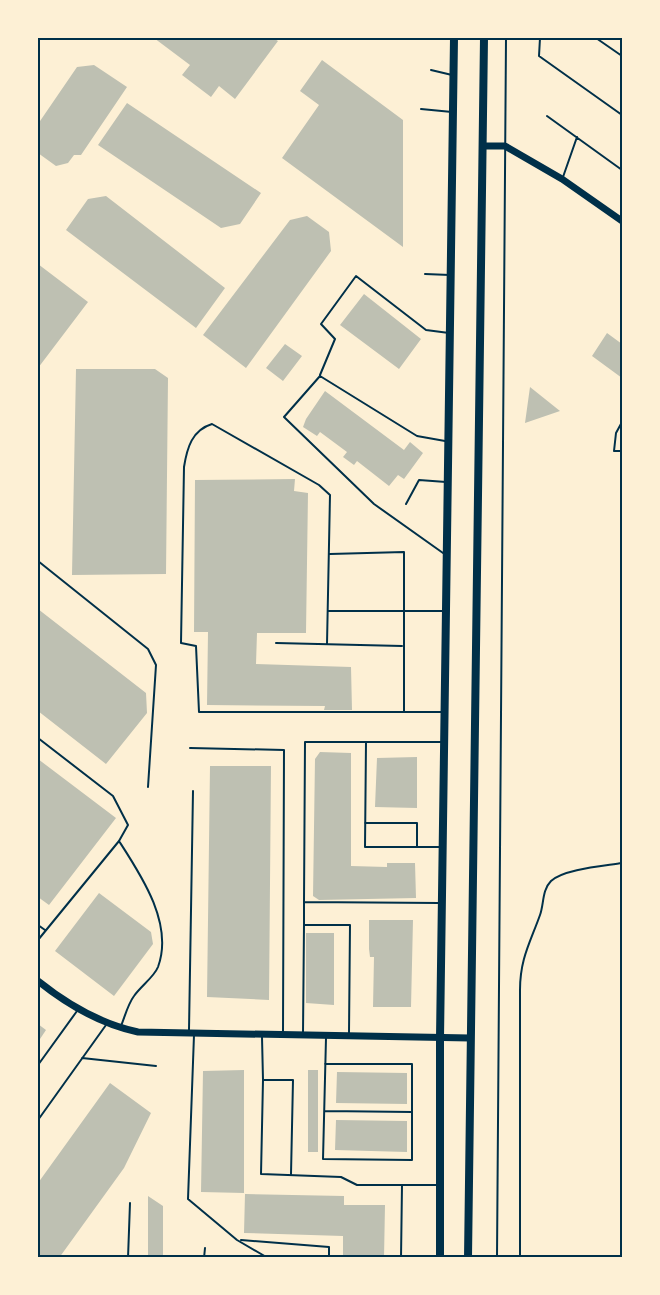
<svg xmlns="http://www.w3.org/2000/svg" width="660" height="1295" font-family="'Space Grotesk',sans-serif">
<rect width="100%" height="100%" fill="#fdf0d5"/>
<path fill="#bec0b2" d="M154,38H273L278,41L235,99L219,86L211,97L182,75L190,65Z
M322,60L403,120V247L282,158L319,105L300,91Z
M94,65L127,87L81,155H74L68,163L56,166L38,153V124L77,67Z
M127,103L261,193L240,224L221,228L98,145Z
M106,196L225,288L196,328L66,230L88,199Z
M307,216L329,232L331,251L246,368L203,335L290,220Z
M38,264L88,302L38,368Z
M364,294L421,339L399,369L340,325Z
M607,333L622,344V378L592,356Z
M285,344L302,356L283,381L266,368Z
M76,369H155L168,378L166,574L72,575Z
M530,387L560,411L525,423Z
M325,391L404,450L410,442L423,453L404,479L398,475L389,486L357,461L354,465L343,457L347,452L320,432L317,436L303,427L306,419Z
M295,479L294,491L308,493L306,633H257L256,664L351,667L352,710H324L325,706L207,705L208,632H194L195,480Z
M38,609L146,693L147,713L106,764L38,711Z
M320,752L351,753V866L387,867V863H415L416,898L319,900L313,896L315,759Z
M417,757V808L375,807L377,758Z
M38,759L116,818L49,905L38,897Z
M210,766H271L269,1000L207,997Z
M99,893L151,932L153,944L114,996L55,951Z
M369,920H413L411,1007H373L374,957H370L369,949Z
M306,933H334V1005L306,1003Z
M38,1024L46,1030L38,1042Z
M244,1070V1193L201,1192L203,1071Z
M308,1070H318V1152H308Z
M337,1072L407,1073V1104L336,1103Z
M110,1083L151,1113L124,1168L59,1258H38V1183Z
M336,1120L407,1121V1152L335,1150Z
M245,1194L344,1196V1205H385L384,1258H343V1236L244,1233Z
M148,1196L163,1206V1258H148Z"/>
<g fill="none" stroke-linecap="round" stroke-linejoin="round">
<path stroke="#003049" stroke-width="2" d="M540,38L539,56L622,115
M596,38L622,56
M431,70L452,75
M421,109L452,112
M547,116L622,170
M563,177L577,137
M425,274L450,275
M320,375L335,339L321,324L356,276L426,330L449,333
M622,422L616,433L614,451H622
M406,504L419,480L446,482
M443,553L374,504L284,417L320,376L417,436L445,441
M330,554L404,552V712
M38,561L148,649L156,665L148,787
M328,611H444
M276,643L402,646
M327,644L330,495L319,485L212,424C192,430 187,448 184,467L181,643L196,646L199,712H443
M38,738L113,796L128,825L119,841L38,940
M366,742L365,847H440
M190,748L284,750L283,1032
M365,823H417V846
M119,841C141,875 174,924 158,967C154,977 141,986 134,996C128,1004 125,1016 121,1026
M439,903L304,902L305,742H442
M38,925L45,930
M304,925V902
M189,1030L193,791
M303,1033L304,925H350L349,1033
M194,1035L188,1199L237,1240L268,1258
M262,1037L263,1080
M82,1058L156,1066
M325,1064H412V1160L323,1159L326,1038
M38,1065L77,1011
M325,1111L412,1112
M38,1120L106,1025
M291,1174L293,1080H263L261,1174L341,1177L357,1185H402L401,1258
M402,1185H438
M241,1240L329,1247V1258
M128,1258L130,1203
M204,1258L205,1248
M497,1258L506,38
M520,1258V990C520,959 530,943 540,915C544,904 542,890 551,881C564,869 604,866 622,863"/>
<path stroke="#003049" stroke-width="7" d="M483,146H505L562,179L622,221
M38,981C68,1005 100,1024 138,1032L470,1038"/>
<path stroke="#003049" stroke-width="8" d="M440,1258V1038L454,38
M468,1258L484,38"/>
</g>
<rect width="660" height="1295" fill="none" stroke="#fdf0d5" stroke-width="78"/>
<rect x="39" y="39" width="582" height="1217" fill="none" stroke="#003049" stroke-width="2"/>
</svg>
